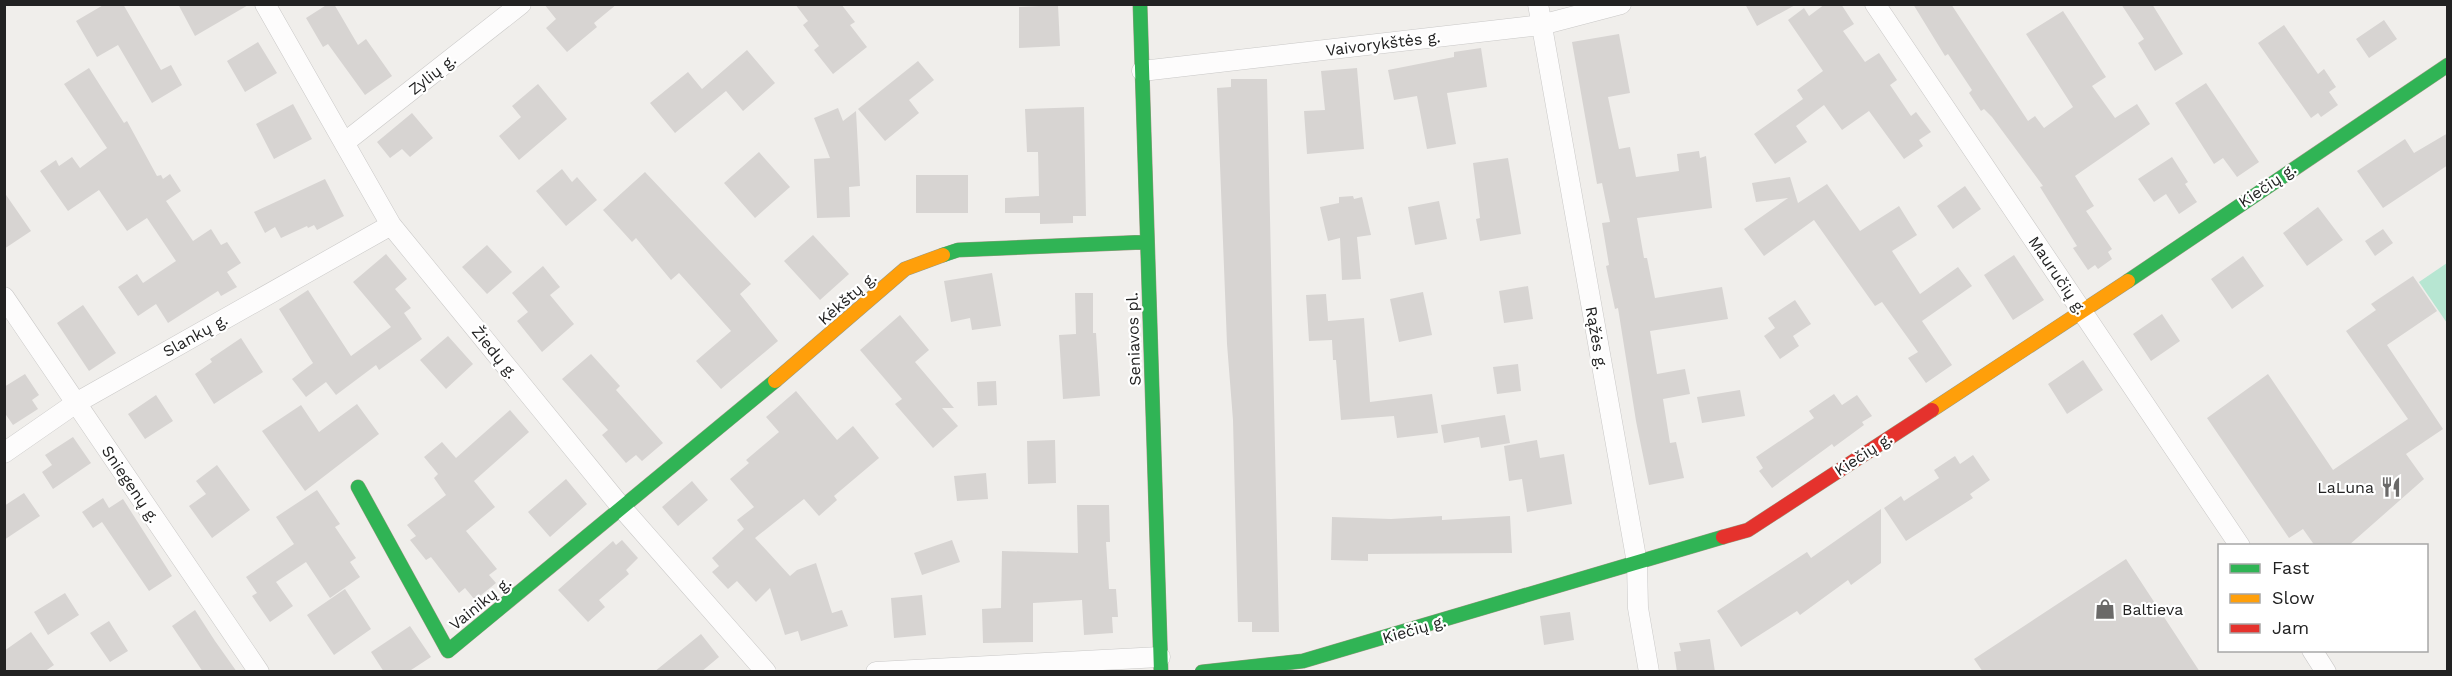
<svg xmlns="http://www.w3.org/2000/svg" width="2452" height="676" font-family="'Work Sans',sans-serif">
<rect width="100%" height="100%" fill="#f0eeeb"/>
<path fill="#b7e6d2" d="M2447,263V323L2419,282Z"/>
<path fill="#d7d4d2" d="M105,4H123L161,70L171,65L182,85L152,103L118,45L97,57L76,21Z
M178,4H250L195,36Z
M328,4H334L358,45L366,39L392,76L365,95L328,44L323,47L306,18Z
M544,4H617L594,23L597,27L567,52L546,28L556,19Z
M795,4H841L855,22L850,25L867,47L833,74L814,50L819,46L803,25L808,21Z
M1745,4H1797L1757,26Z
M1825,4H1841L1854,24L1843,31L1865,62L1879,53L1897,80L1890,85L1911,116L1916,112L1931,132L1919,140L1923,146L1904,159L1869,111L1842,130L1824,105L1796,126L1807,142L1775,164L1754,134L1803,99L1797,90L1823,71L1788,20L1804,8L1809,16Z
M1913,4H1951L2028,121L2035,116L2044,128L2073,107L2026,34L2063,11L2106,77L2092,86L2115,118L2137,104L2150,124L2075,176L2094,206L2086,211L2112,249L2108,252L2112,259L2098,269L2095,265L2088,270L2073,248L2077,246L2040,187L2043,186L1992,117L1984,109L1981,111L1969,93L1972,90L1948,54L1945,56Z
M2121,4H2152L2183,54L2155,71L2138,43L2144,39Z
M1058,5L1060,46L1019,48V7Z
M2384,20L2397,39L2369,58L2356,39Z
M2284,25L2318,74L2324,69L2336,87L2329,92L2338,105L2321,117L2318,113L2311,118L2258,43Z
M1619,34L1630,93L1608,97L1619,149L1630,147L1636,177L1679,171L1677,154L1699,151L1700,158L1706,156L1712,208L1637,218L1644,258H1647L1655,298L1722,287L1728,319L1650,331L1657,374L1685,369L1690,394L1663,399L1670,443L1676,442L1684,478L1649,485L1636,421L1618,308L1615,309L1606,266L1609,265L1602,223L1610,222L1602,183L1597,184L1572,42Z
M258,42L277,73L245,92L227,61Z
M1481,48L1487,87L1447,93L1456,144L1427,149L1417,96L1394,100L1388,70L1454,57V52Z
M747,50L775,83L743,111L726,91L675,133L650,103L688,72L702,89Z
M918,61L934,80L909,100L919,113L885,141L858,109Z
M89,68L124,123L127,121L157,176L161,175L163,179L170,174L181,191L166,201L193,241L211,229L221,245L227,242L241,263L227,272L237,287L221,296L218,291L168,323L156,304L138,316L118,287L137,274L143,283L176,261L147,218L127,231L99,190L68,211L40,171L56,160L59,166L72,157L80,168L107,148L64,84Z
M1357,68L1364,149L1307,154L1304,111L1325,110L1321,71Z
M1231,79H1267L1279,632H1252V622H1238L1233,420L1227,344L1217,88L1231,87Z
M2206,83L2259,162L2237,177L2223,158L2214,164L2175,103Z
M538,84L567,119L519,160L499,136L521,117L512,106Z
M293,104L312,139L274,159L256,124Z
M1084,107L1086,216H1073V223L1040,224V213H1005V198L1039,196L1038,152H1027L1025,109Z
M838,108L843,121L856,111L860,186L849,187L850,217L817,218L814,159L830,158L814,118Z
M412,113L433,138L410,157L402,149L390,158L377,142Z
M2448,133V165L2383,208L2357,171L2405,139L2414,153Z
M759,152L790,187L755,218L724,183Z
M2172,157L2188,182L2185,184L2197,202L2179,214L2166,194L2154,202L2138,179Z
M1508,158L1521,234L1480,241L1476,219L1480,218L1473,163Z
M562,169L572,182L577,177L597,200L566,226L536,191Z
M645,172L751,284L740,294L778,341L721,389L696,361L731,331L679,273L671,280L636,238L632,242L603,210Z
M916,175H968V213H916Z
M1790,177L1798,203L1827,184L1860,231L1899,206L1917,235L1892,251L1920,294L1958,267L1972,286L1922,321L1952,365L1926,383L1908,358L1918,352L1882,302L1875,306L1814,220L1764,256L1744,229L1788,198L1756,202L1752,183Z
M325,179L344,216L317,230L314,225L308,228L307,226L281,238L275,227L265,233L254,212Z
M1965,186L1981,209L1953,229L1937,206Z
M4,192L31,231L4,249Z
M1353,196L1354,199L1362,197L1371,235L1357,237L1361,279L1342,280L1340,238L1328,241L1320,207L1339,203V197Z
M1439,201L1447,239L1415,245L1408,207Z
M2318,207L2343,240L2307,266L2283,233Z
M2383,229L2393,243L2375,256L2365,241Z
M813,235L849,274L820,300L784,261Z
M487,245L512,272L487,294L462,267Z
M386,254L407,279L395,289L411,308L404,313L422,339L379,370L376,365L336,395L326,382L306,397L292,379L313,363L279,309L308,290L351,356L391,327L353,282Z
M2014,255L2044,300L2013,320L1984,275Z
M2243,256L2264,286L2232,309L2211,279Z
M543,266L560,287L550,295L574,324L542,352L517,321L528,312L512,293Z
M992,273L1001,326L972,330L970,318L951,322L944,281Z
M2413,276L2437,311L2387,345L2443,429L2406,454L2424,479L2348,546H2315L2303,529L2289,538L2207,418L2268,374L2333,470L2408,419L2346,331L2376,310L2371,304Z
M1528,286L1533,319L1504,323L1499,291Z
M1423,292L1432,335L1399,342L1390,299Z
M1075,293H1093V333H1096L1100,396L1063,399L1059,335L1076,334Z
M1326,294L1328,321L1364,318L1370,402L1432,394L1438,433L1397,438L1394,416L1341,420L1336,360H1333L1332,340L1309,341L1306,295Z
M1795,300L1811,324L1793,336L1799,346L1780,359L1764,336L1775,328L1768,318Z
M83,305L116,353L89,371L57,323Z
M2162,314L2180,341L2151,361L2133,334Z
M900,315L929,350L915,362L954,408H942L958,426L933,448L895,404L902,399L860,350Z
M448,336L473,364L446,389L420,360Z
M241,338L263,372L214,404L195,374L212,362L210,359Z
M591,354L620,386L616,390L663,443L642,461L636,455L626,463L602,435L608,430L562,379Z
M2083,360L2103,390L2067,414L2048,384Z
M1518,364L1521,391L1497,394L1493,367Z
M25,374L39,395L32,400L38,409L13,425L4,412V387Z
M996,381L997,405L978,406L977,382Z
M1740,390L1745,416L1702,423L1697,397Z
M796,391L837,440L853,426L879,458L834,496L837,500L819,516L804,499L755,538L790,576L797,570L816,563L832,613L842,610L848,626L801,641L798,631L785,635L770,588L756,602L737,581L728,589L712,572L719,566L712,558L744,529L737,520L754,507L730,479L749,463L746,460L779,432L766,417Z
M1834,394L1842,405L1857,395L1872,416L1862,422L1864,425L1834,447L1832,444L1772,488L1759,471L1763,468L1756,457L1814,418L1809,411Z
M156,395L173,421L145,439L128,414Z
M357,404L379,434L305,491L262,431L301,405L319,432Z
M510,410L529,432L474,481L495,507L466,531L497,569L489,575L496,583L475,600L465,588L459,593L431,557L426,560L410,540L416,536L407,525L446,495L434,478L438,474L424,457L442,442L456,458Z
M1505,415L1510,443L1481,448L1479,437L1444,443L1441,425Z
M73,437L91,463L53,489L42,472L52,465L45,455Z
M1055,440L1056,483L1028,484L1027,441Z
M1537,440L1540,458L1564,454L1572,504L1527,512L1522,479L1509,481L1504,446Z
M1973,455L1990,480L1970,494L1973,498L1906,541L1884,508L1901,496L1904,501L1939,478L1934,470L1955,456L1960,464Z
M217,465L250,510L212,538L189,506L206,494L196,481Z
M986,473L988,499L957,501L954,476Z
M566,479L587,504L550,537L528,512Z
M692,481L708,500L678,526L662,507Z
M317,490L340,524L335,527L356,558L350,562L360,577L330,598L306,562L276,582L293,606L270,622L252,596L257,593L246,577L294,544L276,517Z
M24,493L40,516L4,540V506Z
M103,498L109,508L123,499L172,576L149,591L102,522L93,528L82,512Z
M1077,505H1109L1110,542H1106L1109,589H1116L1118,617H1112L1113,633L1084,635L1082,600L1033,603V642L983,643L982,609L1001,608L1002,551L1078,553Z
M1881,509V563L1851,585L1848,580L1800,615L1797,611L1741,647L1717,611L1807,552L1811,558Z
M1442,516V520L1510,516L1512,553L1368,554V561L1331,560L1332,517L1391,519Z
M622,540L638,558L626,570L629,574L599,600L605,607L588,622L558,590L613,541L616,545Z
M952,540L960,562L922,575L914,553Z
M2126,559L2200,672H1983L1974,659Z
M345,589L371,629L334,655L307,615Z
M65,593L79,615L48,635L34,612Z
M922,595L926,635L894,638L891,598Z
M195,610L215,641L237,672H203L172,626Z
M1570,612L1574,640L1544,645L1540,616Z
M109,621L128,651L110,662L90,633Z
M410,626L431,657L408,672H384L371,652Z
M31,632L54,665L44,672H4V651Z
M701,634L719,657L701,672H654Z
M1710,639L1715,672H1677L1674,652L1681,651L1679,643Z"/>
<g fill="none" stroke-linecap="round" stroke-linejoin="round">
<g stroke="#c9c8c7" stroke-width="21">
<path id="street" d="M265,4L391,225L622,508L766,672
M1538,4L1637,563L1638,608L1649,672
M1875,4L2240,546
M1142,71L1541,25L1621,4
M344,143L521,4
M4,297L259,672
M4,453L76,403L391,225
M2312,650L2326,672
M876,672L1160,657"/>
</g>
<g stroke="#999a82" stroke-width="15">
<path id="fast" d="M1140,4L1161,672
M943,255L958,250L1147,242
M2128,281L2448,65
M358,487L448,651L775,381
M1202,672L1303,661L1723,537"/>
</g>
<g stroke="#999a82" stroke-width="15">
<path id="slow" d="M775,381L905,269L943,255
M1932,410L2128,281"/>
</g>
<g stroke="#999a82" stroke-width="15">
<path id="jam" d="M1723,537L1748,530L1932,410"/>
</g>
<use href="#street" stroke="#fdfcfc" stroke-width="20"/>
<use href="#fast" stroke="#30b455" stroke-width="14"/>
<use href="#slow" stroke="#ff9f0a" stroke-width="14"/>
<use href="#jam" stroke="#e5322d" stroke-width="14"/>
</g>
<defs>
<g id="restaurant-bare" transform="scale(1.62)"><path d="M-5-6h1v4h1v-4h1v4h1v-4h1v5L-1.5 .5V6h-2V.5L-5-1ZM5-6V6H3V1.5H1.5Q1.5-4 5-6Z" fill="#6a6968" stroke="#fff" stroke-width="2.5" paint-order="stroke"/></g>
<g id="shop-bare" transform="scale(1.62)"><path d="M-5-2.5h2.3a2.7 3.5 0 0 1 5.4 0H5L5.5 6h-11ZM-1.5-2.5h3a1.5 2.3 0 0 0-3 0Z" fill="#6a6968" stroke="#fff" stroke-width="2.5" paint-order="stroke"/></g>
</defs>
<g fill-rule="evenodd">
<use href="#restaurant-bare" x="2391" y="487"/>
<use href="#shop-bare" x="2105" y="609"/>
</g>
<g text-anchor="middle" stroke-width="4.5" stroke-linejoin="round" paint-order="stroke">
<g font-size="16" fill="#222" stroke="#fff">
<text transform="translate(1383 43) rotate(-7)" y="6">Vaivorykštės g.</text>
<text transform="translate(432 74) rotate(-38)" y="6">Zylių g.</text>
<text transform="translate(2267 185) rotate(-34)" y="6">Kiečių g.</text>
<text transform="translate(2058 275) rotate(56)" y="6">Mauručių g.</text>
<text transform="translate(847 298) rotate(-41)" y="6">Kėkštų g.</text>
<text transform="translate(195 335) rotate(-29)" y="6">Slankų g.</text>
<text transform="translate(1597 338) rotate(80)" y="6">Rąžės g.</text>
<text transform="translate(1133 339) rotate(-92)" y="6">Seniavos pl.</text>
<text transform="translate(495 352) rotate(51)" y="6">Žiedų g.</text>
<text transform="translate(1863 454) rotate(-33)" y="6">Kiečių g.</text>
<text transform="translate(131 484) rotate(56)" y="6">Sniegenų g.</text>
<text transform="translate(480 603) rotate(-39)" y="6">Vainikų g.</text>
<text transform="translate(1414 629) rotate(-16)" y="6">Kiečių g.</text>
</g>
<g font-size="16" fill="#222" stroke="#fff" text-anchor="end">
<text x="2374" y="493">LaLuna</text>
<text x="2122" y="615" text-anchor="start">Baltieva</text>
</g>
</g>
<rect width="2452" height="676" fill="none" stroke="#222222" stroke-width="12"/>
<rect x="2218" y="544" width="210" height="108" fill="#ffffff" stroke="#a7a7a7" stroke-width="1.5"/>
<rect x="2230" y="564" width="30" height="9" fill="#30b455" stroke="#a7a7a7" stroke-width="1.5"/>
<text x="2272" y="574" font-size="18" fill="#222222">Fast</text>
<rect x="2230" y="594" width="30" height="9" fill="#ff9f0a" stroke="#a7a7a7" stroke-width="1.5"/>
<text x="2272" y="604" font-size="18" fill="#222222">Slow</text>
<rect x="2230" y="624" width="30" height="9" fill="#e5322d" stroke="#a7a7a7" stroke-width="1.5"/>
<text x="2272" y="634" font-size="18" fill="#222222">Jam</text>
</svg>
